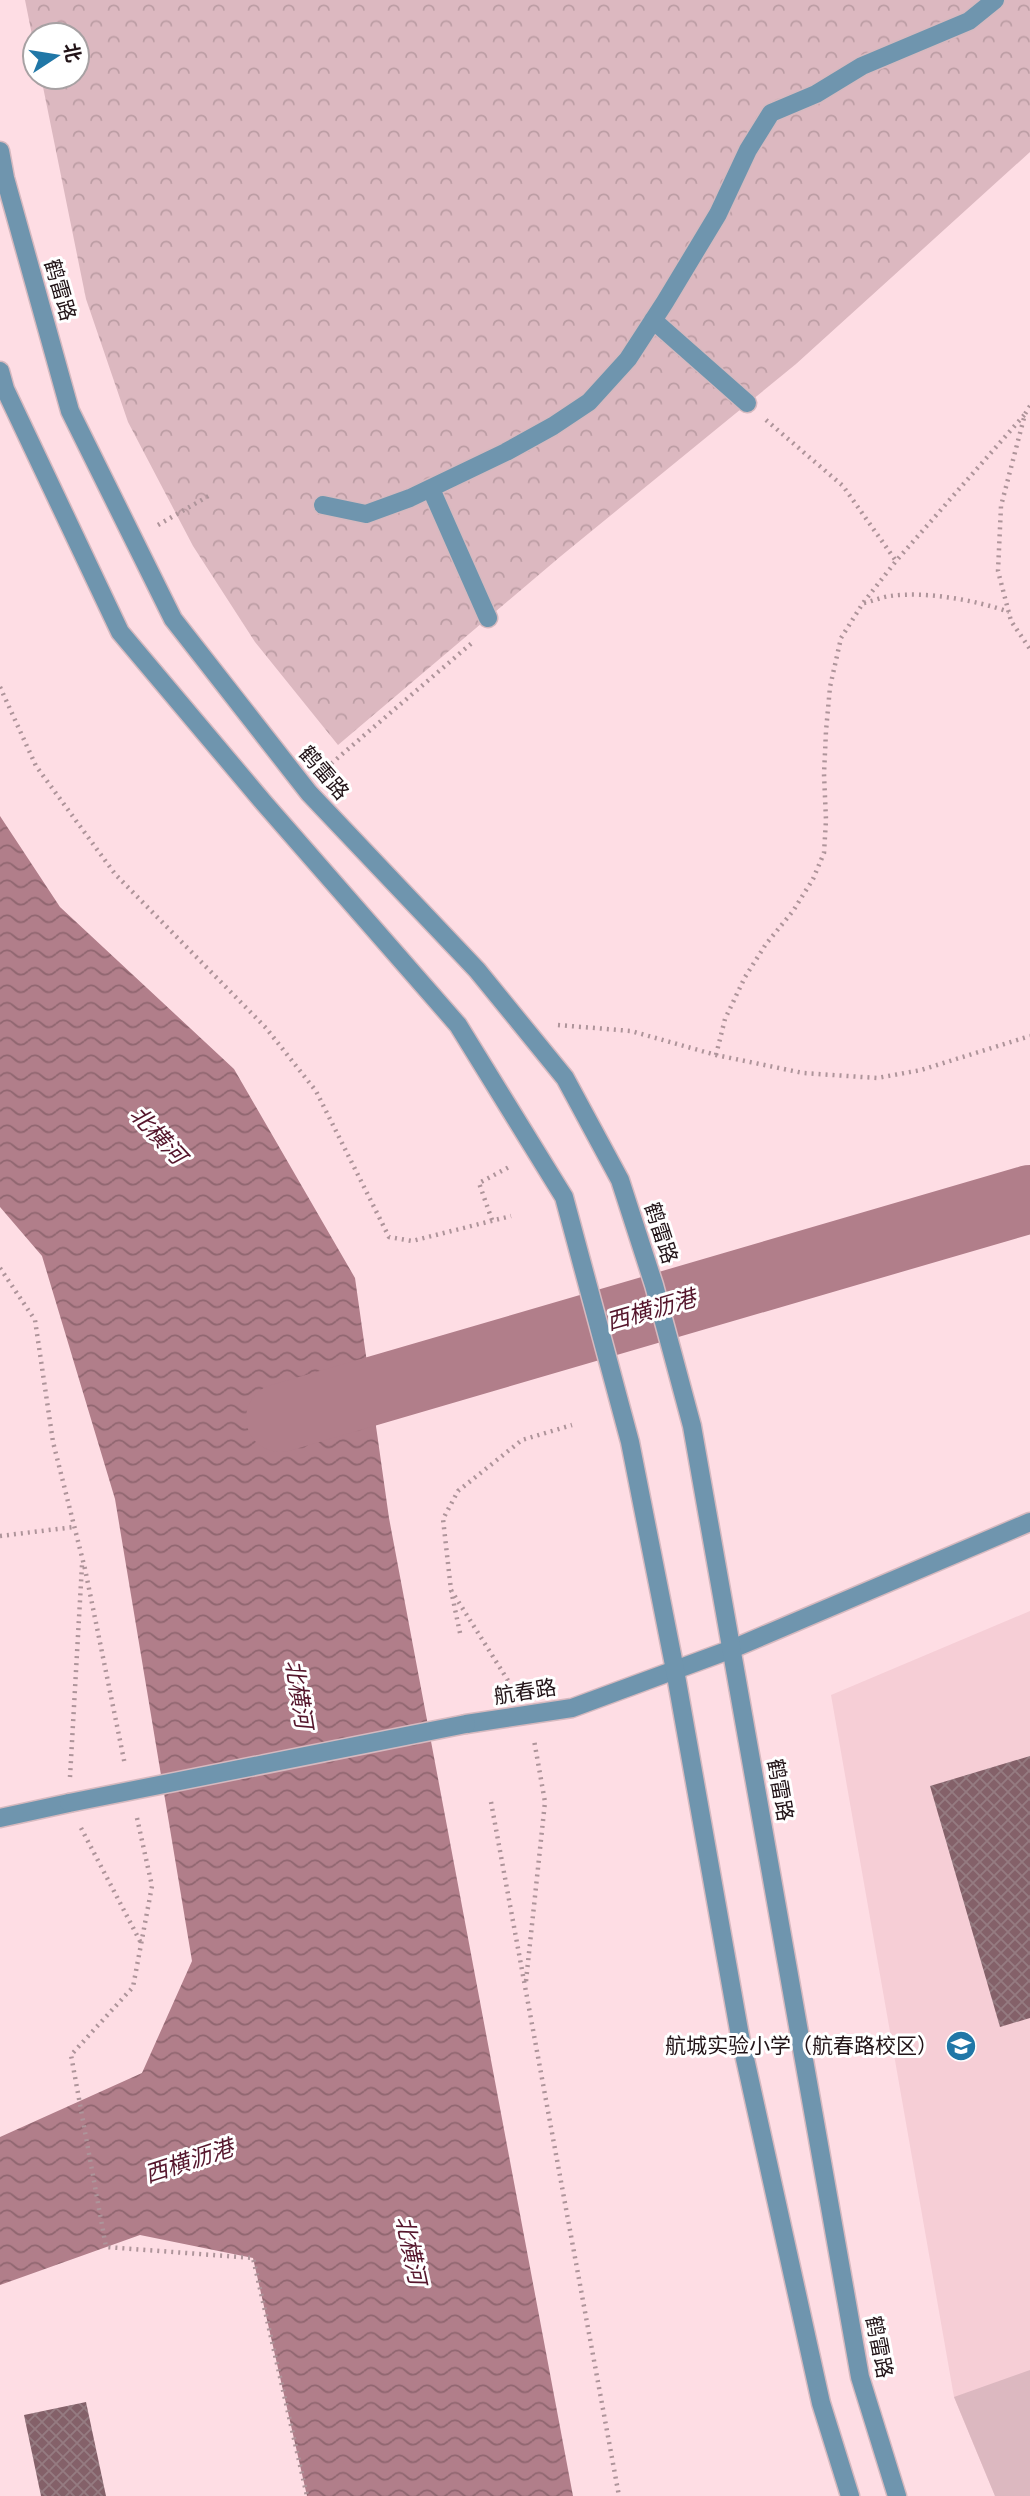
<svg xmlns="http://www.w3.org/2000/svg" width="1030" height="2496" font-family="'Noto Serif','Noto Sans SC',serif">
<defs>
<pattern id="park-crowns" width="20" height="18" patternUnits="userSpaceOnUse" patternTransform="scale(1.75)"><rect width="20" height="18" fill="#dcb8c0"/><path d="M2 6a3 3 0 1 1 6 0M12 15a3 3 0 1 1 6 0" fill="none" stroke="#bc9da4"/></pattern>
<pattern id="water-waves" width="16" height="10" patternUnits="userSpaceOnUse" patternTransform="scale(1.75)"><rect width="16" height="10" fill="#b17e8a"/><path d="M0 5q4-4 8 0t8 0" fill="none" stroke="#906670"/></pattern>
<pattern id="building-cross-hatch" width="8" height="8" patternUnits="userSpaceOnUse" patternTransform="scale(1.75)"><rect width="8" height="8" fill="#846169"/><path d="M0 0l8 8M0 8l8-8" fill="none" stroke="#957b81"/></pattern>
</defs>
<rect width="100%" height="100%" fill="#fedde4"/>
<path fill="#f6ced6" d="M1030,1611V2496H995L954,2397L831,1695Z"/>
<path fill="url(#park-crowns)" d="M25,0H1030V152L796,364L561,556L338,745L255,642L193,546L128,422L86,299L41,77H77V35H35V50Z"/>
<path fill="#dcb8c0" d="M1030,2370V2496H995L954,2397Z"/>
<path fill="url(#water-waves)" d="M0,816L60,907L234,1069L355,1278L389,1518L573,2496H307L253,2258L140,2235L0,2285V2137L142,2073L192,1961L115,1499L42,1256L0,1207Z"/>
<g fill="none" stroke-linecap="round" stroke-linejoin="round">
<path stroke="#b17e8a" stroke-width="68" d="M280,1418L1030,1199"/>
</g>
<path fill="url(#building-cross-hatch)" d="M1030,1756V2018L1000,2027L930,1786Z
M86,2402L106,2496H41L24,2415Z"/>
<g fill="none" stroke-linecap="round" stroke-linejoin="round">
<g stroke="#d6b9bf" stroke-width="21">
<path id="pedestrian" d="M653,320L747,403
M431,489L488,618
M323,505L366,514L410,498L506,452L553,426L589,402L628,359L665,302L718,214L748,150L771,113L816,94L862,66L969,21L995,0"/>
</g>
<g stroke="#d6b9bf" stroke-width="21">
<path id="minor" d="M466,1724L572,1708L732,1649L1030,1522
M0,1818L69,1803"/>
</g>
<g stroke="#d6b9bf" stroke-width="21">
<path id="tertiary" d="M0,151L5,178L70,411L173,619L309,793L477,970L565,1078L620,1180L654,1285L692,1426L860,2377L897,2496
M0,371L5,389L120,632L264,803L458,1025L564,1197L630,1442L675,1670L740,2036L821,2403L850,2496"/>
</g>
<path stroke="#ae949a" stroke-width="4.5" stroke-dasharray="2 5" stroke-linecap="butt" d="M1030,406L1025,414L1001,506L998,571L1011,621L1030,649
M766,420L843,486L896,561
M158,525L212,494
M864,603C873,601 882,597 890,596C925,591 976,600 1009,612
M0,687L36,766L115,874L266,1028L316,1091L389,1237L412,1241L511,1216
M326,768L473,642
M558,1025L631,1031L716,1055L803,1073L877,1078L921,1070L1030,1036
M716,1055L725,1019L745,977L766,944L793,911L813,879L824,853L826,820L824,774L826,731L830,687L841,638L863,603L896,561L1025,414
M492,1220L479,1183L511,1166
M0,1268L35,1320L53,1442L85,1569L125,1765
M0,1536L74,1527
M451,1590L514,1690
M460,1633L451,1590L443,1519L458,1491L522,1440L572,1425
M70,1777L82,1565
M491,1802L619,2496
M137,1818L152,1886L133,1987L71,2055L106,2247L253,2258L307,2496
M81,1828L141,1943
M526,1981L545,1802L534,1740"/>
<use href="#pedestrian" stroke="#6f95ae" stroke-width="18"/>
<use href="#minor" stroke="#6f95ae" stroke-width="18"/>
<use href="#tertiary" stroke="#6f95ae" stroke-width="18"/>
<g stroke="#d6b9bf" stroke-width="21" stroke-linecap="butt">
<path id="minor-bridge" d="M69,1803L466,1724"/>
</g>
<use href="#minor-bridge" stroke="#6f95ae" stroke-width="18"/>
</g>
<defs>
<g id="school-disc" transform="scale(1.575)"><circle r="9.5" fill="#2077a7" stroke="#fff"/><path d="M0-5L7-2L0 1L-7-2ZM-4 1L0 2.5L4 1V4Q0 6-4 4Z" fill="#fff"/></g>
</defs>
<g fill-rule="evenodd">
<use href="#school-disc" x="961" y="2046"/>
</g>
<g text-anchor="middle" stroke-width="6" stroke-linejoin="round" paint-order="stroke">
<g font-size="21" fill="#221418" stroke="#fff">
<text transform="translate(60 290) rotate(74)" y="7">鹤雷路</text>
<text transform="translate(324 773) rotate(49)" y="7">鹤雷路</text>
<text transform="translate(661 1233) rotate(72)" y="7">鹤雷路</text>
<text transform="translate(525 1692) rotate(-9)" y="7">航春路</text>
<text transform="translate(780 1790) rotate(80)" y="7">鹤雷路</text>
<text transform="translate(879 2347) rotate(79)" y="7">鹤雷路</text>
</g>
<g font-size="21" fill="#221418" stroke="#fff" text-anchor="end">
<text x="938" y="2053">航城实验小学（航春路校区）</text>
</g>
<g font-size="23" font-style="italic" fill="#55162c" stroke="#fff">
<text transform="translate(158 1135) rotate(47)" y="8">北横河</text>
<text transform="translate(651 1310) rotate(-16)" y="8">西横沥港</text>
<text transform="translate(299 1694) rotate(81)" y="8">北横河</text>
<text transform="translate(189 2161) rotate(-18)" y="8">西横沥港</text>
<text transform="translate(411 2250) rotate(78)" y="8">北横河</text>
</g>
</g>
<g transform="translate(56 56) rotate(78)"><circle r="33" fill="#ffffff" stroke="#a7a1a3" stroke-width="2"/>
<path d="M0-5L12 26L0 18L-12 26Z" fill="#2077a7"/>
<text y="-10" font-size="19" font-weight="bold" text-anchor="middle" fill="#221418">北</text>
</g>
</svg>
